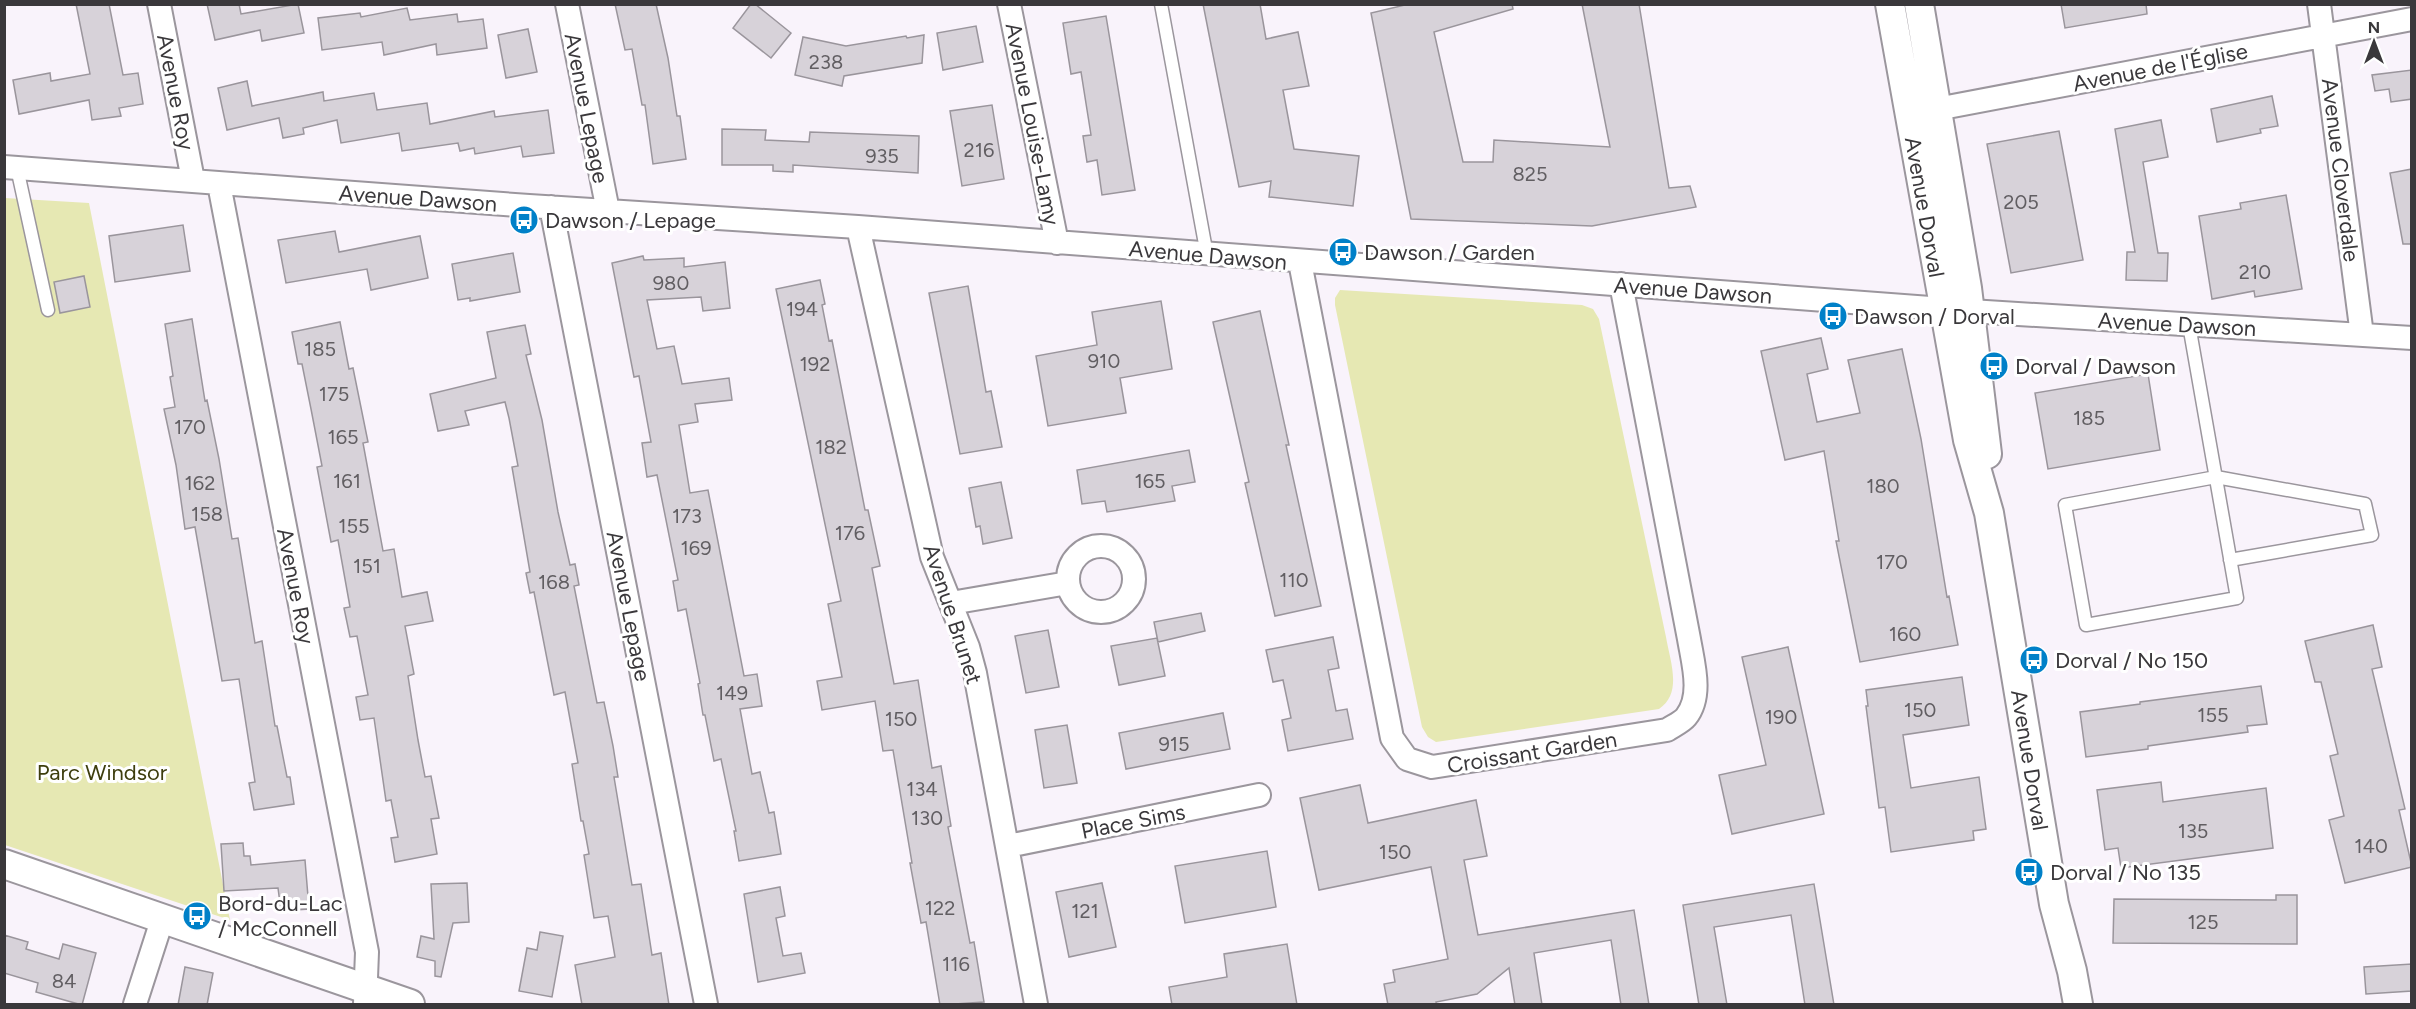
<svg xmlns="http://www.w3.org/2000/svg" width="2416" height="1009" font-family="Figtree,sans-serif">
<rect width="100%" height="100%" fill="#f9f3fb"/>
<path fill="#e6e8b3" d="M5,198L89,203L230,920L5,845Z
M1340,290L1582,305L1593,309L1599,319L1666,637C1670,661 1683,693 1659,709L1436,742L1428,737L1422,727L1335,305V298Z"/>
<path fill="#d7d2d9" stroke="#9a959c" stroke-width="1.5" d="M76,4H109L123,75L138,73L143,104L119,108L121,116L92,120L89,100L19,114L13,80L50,73L51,81L90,74Z
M207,4H239L241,14L298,4L304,33L262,41L260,30L215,40Z
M615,4H656L668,58L677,116H680L686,159L653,164L645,105H642L632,49L625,50Z
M751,4H755L791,33L771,58L733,28Z
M1203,4H1260L1266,39L1298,32L1309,86L1283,90L1294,149L1359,156L1353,206L1269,197L1271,181L1239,187Z
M1409,4H1512L1513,9L1434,32L1463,162H1493L1494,140L1610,147L1582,4H1639L1669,188L1690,186L1696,207L1592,226L1411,219L1371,13Z
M2061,4H2146L2147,14L2065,28Z
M407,8L410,20L457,14L458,22L483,19L487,48L437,55L436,44L384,55L382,42L322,50L318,18L360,13L361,17Z
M1106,16L1135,190L1102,195L1097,160L1087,162L1083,136L1091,135L1081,72L1071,74L1063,23Z
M976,26L983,62L943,70L937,33Z
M528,29L537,72L506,78L498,35Z
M924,35L922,63L844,76L842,86L795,75L803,37L846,46L906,36L907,38Z
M2412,70V99L2391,102L2389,89L2375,91L2372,75Z
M247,81L252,106L323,92L324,101L374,93L377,110L427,103L430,124L494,111L495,117L548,110L554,153L523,157L521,146L475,154L474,148L460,151L458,143L402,151L399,133L341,143L337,120L303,128L304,134L283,138L279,118L227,130L218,88Z
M2272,96L2278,126L2260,129L2261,133L2217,142L2211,109Z
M992,105L1004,179L962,186L950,111Z
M2161,120L2168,157L2143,162L2158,253H2168L2167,281L2126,280L2127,252H2135L2115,129Z
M722,129L766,130L765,140L809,142L810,132L919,136L918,173L793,165V172L773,171V165H722Z
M2059,131L2083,260L2011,273L1987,144Z
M2412,169V244H2403L2390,173Z
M2286,195L2302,289L2255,297L2254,291L2212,299L2199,216L2241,209L2240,203Z
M183,225L190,271L115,282L109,236Z
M335,231L339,252L420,236L428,278L371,290L367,269L286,283L278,240Z
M513,253L520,292L470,301V298L458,300L452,264Z
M643,256L644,260L684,258V267L725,262L730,308L703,311L701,297L647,300L657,349L674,346L682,384L729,378L732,400L695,404L698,422L679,425L690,493L708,490L744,676L757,674L762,706L740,709L752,774L760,772L769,813L774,812L781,854L739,861L734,831H736L721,759L714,761L705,715H703L698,684L700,683L686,609L678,611L673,581L678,580L657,475L647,477L642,443L651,442L639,376L634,377L612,263Z
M84,276L90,307L60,313L54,282Z
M820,280L825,304L822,305L829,341L832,340L865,510H868L880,566L872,568L894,684L918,680L932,768L941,766L951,826L948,827L970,943L974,942L984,1002L940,1005L926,922L921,923L910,863H912L893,750L883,751L875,701L822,710L817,681L842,677L828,604L841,601L776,289Z
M968,286L986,392L991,391L1002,447L960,454L929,293Z
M1161,301L1172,369L1120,378L1126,413L1048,426L1036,356L1097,345L1092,312Z
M1260,311L1289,445H1286L1321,606L1275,616L1245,483L1249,482L1213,322Z
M192,319L205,401L207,400L219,459L232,539L238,538L255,643L262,641L275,726H277L287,777H290L294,804L254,810L249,783L255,782L239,679L222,681L195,527L185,529L176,465L164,409L175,407L170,377L173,376L165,324Z
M340,322L349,369L353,368L368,442L363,443L383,551L394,549L402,597L427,592L433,621L405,626L414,674L408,676L418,740L425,777L431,776L439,818L431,819L437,854L395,862L391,838L398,837L391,800L386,801L374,718L360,720L356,697L368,695L357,636L350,637L344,608L350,607L338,540L331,542L317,467L322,466L311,409L302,364H298L292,332Z
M525,325L531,354L526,355L542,420L558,512L570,565L575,564L579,585L574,586L597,703L604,702L613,746L618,777H614L632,885L641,884L652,955L661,953L669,1005H582L575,965L615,957L608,916L594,918L584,855L589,854L583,821H581L572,764L578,763L565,692L554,695L534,592L530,593L526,573L530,572L512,467L518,466L509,418L505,402L465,411L469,425L438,431L430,394L496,378L487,332Z
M1821,338L1828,369L1807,374L1817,422L1860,413L1848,360L1902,349L1921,439L1947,597L1949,596L1958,645L1860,662L1836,541H1839L1824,451L1785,460L1761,351Z
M2148,374L2160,450L2048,469L2035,393Z
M1189,450L1195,482L1172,486L1175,501L1107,512L1105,501L1082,504L1077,470Z
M1001,482L1012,538L983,544L980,526L976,527L969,488Z
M1201,613L1205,631L1158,642L1154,622Z
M2373,625L2382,667L2372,669L2405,809L2399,810L2412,867L2345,883L2329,820L2344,816L2330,756L2338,754L2321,682H2315L2305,641Z
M1048,630L1059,687L1026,693L1015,636Z
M1333,637L1339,668L1328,670L1336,711L1347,709L1353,739L1288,751L1282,720L1291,718L1283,680L1273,682L1266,650Z
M1157,638L1165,676L1119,685L1111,646Z
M1788,647L1824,814L1732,834L1719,775L1766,765L1742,657Z
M1962,677L1969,725L1903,735L1911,788L1979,777L1986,829L1973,831L1974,840L1891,852L1885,807L1879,808L1866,706H1868L1866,690Z
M2261,686L2267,724L2247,726L2248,732L2148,746V749L2086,757L2080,712L2140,704V702Z
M1223,713L1230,749L1126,769L1119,733Z
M1067,725L1077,783L1044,788L1035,730Z
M2161,782L2163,802L2266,788L2273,848L2121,868L2118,848L2105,850L2097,790Z
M1360,785L1368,823L1476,800L1487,856L1464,860L1478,935L1634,910L1649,1005H1621L1611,940L1534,953L1542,1005H1515L1509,968L1477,994L1436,1002L1437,1005H1388L1384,984L1395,982L1393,970L1448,959L1431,867L1319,890L1300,798Z
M243,843L244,856H250L251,865L305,860L309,909L281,911L278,888L224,891L221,844Z
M1267,851L1276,907L1185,923L1175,866Z
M467,883L469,922L453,923L441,977L435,976V961L417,957L421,936L434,939L431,884Z
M1102,883L1116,947L1069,957L1056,892Z
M1814,884L1834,1005H1805L1791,915L1714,927L1727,1005H1699L1683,905Z
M780,887L785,916L776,918L783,956L801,953L805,973L758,982L744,894Z
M2276,895H2297V944L2113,943L2114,899L2276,900Z
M540,932L563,936L552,997L519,991L527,948L537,950Z
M4,935L28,942L26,949L59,959L63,944L96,953L82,1005L36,992L38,983L4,973Z
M1287,944L1297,1005H1172L1169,987L1227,977L1224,954Z
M2412,964V991L2366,994L2364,967Z
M185,967L213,973L207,1005H178Z"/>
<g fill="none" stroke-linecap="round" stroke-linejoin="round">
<g stroke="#9b969d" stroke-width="15">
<path id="service" d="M1161,4L1207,255
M17,168L48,310
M2189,325C2205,416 2221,507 2237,598L2086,625L2065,505L2216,477L2365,504L2372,535L2230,560"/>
</g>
<g stroke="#9b969d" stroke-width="26">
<path id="minor" d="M159,4L193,180
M567,4L608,211
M1009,4L1057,243
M2319,4L2362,335
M1921,112L2412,19
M4,167L529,206L858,227L1970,311L2412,338
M219,184L367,952L365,1004
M551,207L706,1004
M858,227L932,557L968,647L975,673L1036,1004
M1300,262L1392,738L1407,759L1432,767L1667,730C1673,726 1682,722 1686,717C1703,696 1693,663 1689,639L1621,284
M1068 579a33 33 0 1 1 66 0a33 33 0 1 1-66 0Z
M951,603L1068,583
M1008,846L1259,795
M135,1004L163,917"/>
</g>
<g stroke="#9b969d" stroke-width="32">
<path id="tertiary" d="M1890,4L1968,440L1989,513L2054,904L2072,971L2078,1004
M1919,4L1967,288L1987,454
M4,864L410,1004"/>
</g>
<use href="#service" stroke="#fff" stroke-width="12"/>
<use href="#minor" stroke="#fff" stroke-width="22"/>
<use href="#tertiary" stroke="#fff" stroke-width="28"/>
</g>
<defs>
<g id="bus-disc" transform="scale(1.5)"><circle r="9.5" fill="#0080c8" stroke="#fff"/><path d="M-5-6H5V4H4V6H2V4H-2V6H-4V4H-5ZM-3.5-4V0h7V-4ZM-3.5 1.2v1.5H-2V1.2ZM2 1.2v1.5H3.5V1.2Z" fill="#fff"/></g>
</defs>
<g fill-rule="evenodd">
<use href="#bus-disc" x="524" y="220"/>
<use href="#bus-disc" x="1343" y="252"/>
<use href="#bus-disc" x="1833" y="316"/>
<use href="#bus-disc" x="1994" y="366"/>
<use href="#bus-disc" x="2034" y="660"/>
<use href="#bus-disc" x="2029" y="872"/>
<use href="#bus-disc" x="197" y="916"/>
</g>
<g text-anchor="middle" stroke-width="6" stroke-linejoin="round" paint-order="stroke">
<g font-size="20" fill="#615e62">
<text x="826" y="69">238</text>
<text x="979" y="157">216</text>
<text x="882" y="163">935</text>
<text x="1530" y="181">825</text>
<text x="2021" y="209">205</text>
<text x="2255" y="279">210</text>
<text x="671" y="290">980</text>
<text x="802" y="316">194</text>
<text x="320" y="356">185</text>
<text x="1104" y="368">910</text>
<text x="815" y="371">192</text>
<text x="334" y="401">175</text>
<text x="2089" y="425">185</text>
<text x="190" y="434">170</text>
<text x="343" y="444">165</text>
<text x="831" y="454">182</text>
<text x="347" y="488">161</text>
<text x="1150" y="488">165</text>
<text x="200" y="490">162</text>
<text x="1883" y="493">180</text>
<text x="207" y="521">158</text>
<text x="687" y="523">173</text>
<text x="354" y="533">155</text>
<text x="850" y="540">176</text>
<text x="696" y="555">169</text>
<text x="1892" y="569">170</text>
<text x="367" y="573">151</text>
<text x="1294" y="587">110</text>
<text x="554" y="589">168</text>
<text x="1905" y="641">160</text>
<text x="732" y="700">149</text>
<text x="1920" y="717">150</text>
<text x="2213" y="722">155</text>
<text x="1781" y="724">190</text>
<text x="901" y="726">150</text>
<text x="1174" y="751">915</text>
<text x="922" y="796">134</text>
<text x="927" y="825">130</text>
<text x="2193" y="838">135</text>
<text x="2371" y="853">140</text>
<text x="1395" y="859">150</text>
<text x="940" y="915">122</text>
<text x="1085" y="918">121</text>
<text x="2203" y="929">125</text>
<text x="956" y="971">116</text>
<text x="64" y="988">84</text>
</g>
<g font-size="22" fill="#3a383b" stroke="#fff">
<text transform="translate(2160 67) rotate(-11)" y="8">Avenue de l'Église</text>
<text transform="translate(176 92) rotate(79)" y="8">Avenue Roy</text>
<text transform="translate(587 108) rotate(79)" y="8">Avenue Lepage</text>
<text transform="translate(1033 124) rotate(79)" y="8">Avenue Louise-Lamy</text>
<text transform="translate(2341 170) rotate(83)" y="8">Avenue Cloverdale</text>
<text transform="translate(418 198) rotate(4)" y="8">Avenue Dawson</text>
<text transform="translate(1925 207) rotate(80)" y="8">Avenue Dorval</text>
<text transform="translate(1208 255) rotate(5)" y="8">Avenue Dawson</text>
<text transform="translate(1693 290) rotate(4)" y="8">Avenue Dawson</text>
<text transform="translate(2177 324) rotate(3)" y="8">Avenue Dawson</text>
<text transform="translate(296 586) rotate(79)" y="8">Avenue Roy</text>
<text transform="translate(629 606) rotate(79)" y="8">Avenue Lepage</text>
<text transform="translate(953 614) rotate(72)" y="8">Avenue Brunet</text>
<text transform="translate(1532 752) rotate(-9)" y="8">Croissant Garden</text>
<text transform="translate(2030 760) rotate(81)" y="8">Avenue Dorval</text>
<text transform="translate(1133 821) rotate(-11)" y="8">Place Sims</text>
</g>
<g font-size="22" fill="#3a383b" stroke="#fff" text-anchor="start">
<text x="545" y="228">Dawson / Lepage</text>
<text x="1364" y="260">Dawson / Garden</text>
<text x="1854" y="324">Dawson / Dorval</text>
<text x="2015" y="374">Dorval / Dawson</text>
<text x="2055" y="668">Dorval / No 150</text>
<text x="2050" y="880">Dorval / No 135</text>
<text x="218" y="911">Bord-du-Lac<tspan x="218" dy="25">/ McConnell</tspan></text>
</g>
<g font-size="22" fill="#3e3e0e" stroke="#fff">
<text x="102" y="780">Parc Windsor</text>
</g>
</g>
<rect width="2416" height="1009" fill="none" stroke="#3a383b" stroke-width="12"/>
<g transform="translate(2374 42)" stroke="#ffffff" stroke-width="4.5" paint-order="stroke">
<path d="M0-4.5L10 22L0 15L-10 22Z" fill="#3a383b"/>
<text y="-9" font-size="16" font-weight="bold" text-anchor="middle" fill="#3a383b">N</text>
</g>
</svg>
